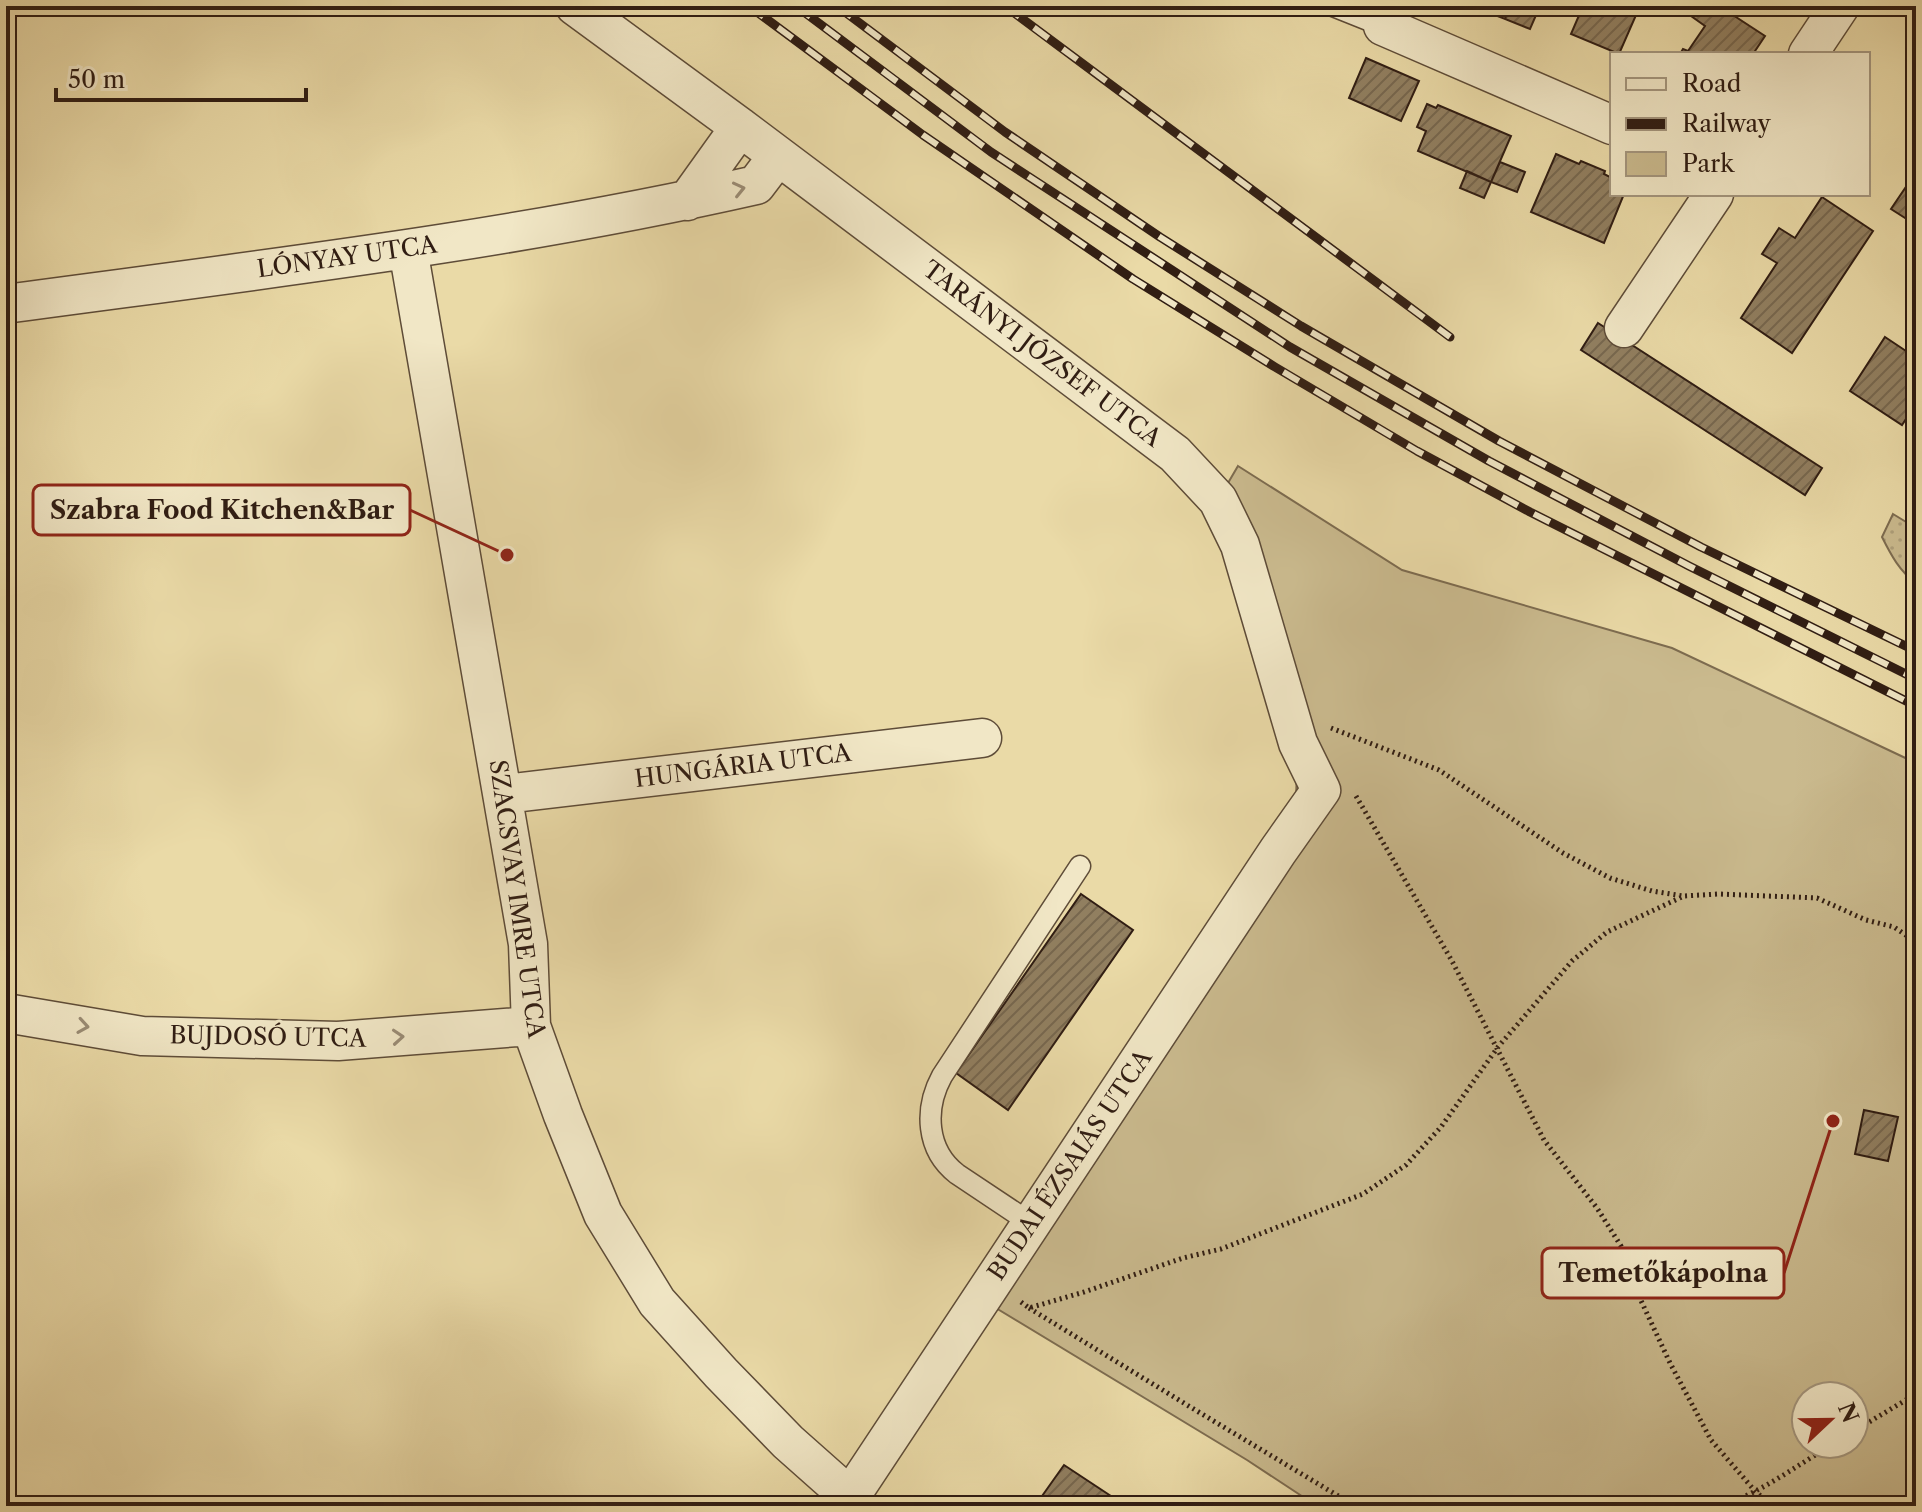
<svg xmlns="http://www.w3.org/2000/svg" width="1922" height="1512" font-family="'Libre Caslon Text',serif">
<defs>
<pattern id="grass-dots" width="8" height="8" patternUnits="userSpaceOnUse" patternTransform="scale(2)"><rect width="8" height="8" fill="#caba8e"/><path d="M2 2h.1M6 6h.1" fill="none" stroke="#ae9f7a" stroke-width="1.8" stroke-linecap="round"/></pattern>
<pattern id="building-hatch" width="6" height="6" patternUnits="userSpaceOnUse" patternTransform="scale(2)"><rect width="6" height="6" fill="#917f60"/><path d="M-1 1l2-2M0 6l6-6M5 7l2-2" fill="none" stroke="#77674e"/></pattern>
</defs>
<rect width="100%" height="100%" fill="#eadaa7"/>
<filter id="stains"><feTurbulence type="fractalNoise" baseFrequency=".0025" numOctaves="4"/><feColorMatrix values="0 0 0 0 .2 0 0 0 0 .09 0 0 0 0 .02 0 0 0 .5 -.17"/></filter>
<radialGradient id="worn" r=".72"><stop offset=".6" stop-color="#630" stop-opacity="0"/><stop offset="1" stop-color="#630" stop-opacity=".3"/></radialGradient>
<path fill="url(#grass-dots)" stroke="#7d6c50" stroke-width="2" d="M1893,514L1916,528V583C1900,572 1891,555 1882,537Z"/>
<path fill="#caba8e" stroke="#7d6c50" stroke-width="2" fill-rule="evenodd" d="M1238,466L1402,570L1672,648L1916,763V1506H1317L1247,1460L981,1299L1295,825L1298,743L1218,500ZM1806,1396H1854V1444H1806Z"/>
<path fill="url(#building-hatch)" stroke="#301d13" stroke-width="2" d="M1472,6H1510L1505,19Z
M1510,6H1540L1530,29L1505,19Z
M1583,6H1640L1619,54L1571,34Z
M1697,6H1719L1765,36L1753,54H1680L1683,49L1688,51L1705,26L1691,16Z
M1768,6H1785L1780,14Z
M1366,58L1419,81L1401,121L1349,98Z
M1427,104L1436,108L1438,105L1511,136L1491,182L1418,151L1426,131L1417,127Z
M1556,154L1579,164L1581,161L1605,171L1604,174L1612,178V194H1624L1604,243L1531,212Z
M1500,162L1525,172L1517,192L1491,182Z
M1467,171L1491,182L1484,198L1460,188Z
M1916,172V225L1891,209Z
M1822,197L1873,231L1792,353L1741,318L1777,263L1762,254L1779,228L1795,238Z
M1598,323L1822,468L1805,495L1581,350Z
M1885,337L1912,355L1916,350V426L1906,419L1902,425L1850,391Z
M1081,894L1133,930L1008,1110L956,1073Z
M1864,1110L1898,1117L1888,1161L1855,1154Z
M1064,1465L1126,1506H1035Z"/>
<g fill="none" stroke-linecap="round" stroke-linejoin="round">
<g stroke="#5e4c38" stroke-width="23">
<path id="lane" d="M1333,6L1383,26
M1032,1224L957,1174C926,1150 924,1109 942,1076L1080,866"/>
</g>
<g stroke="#5e4c38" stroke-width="41">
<path id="street" d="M575,6L740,127L1175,454L1218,500L1240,545L1298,743L1321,790L1278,851L844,1506
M1383,26L1612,125
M1808,54L1840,6
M687,201L740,127
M408,249L528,944L531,1026L563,1115L603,1214L657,1302L721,1373L788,1442L850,1497
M6,304C257,270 509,241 756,185L778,156
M1624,328L1714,194
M504,794L982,738
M6,1013L142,1036L338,1041L531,1026"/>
</g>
<path stroke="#301d13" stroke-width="5" stroke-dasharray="2 4" stroke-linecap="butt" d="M1331,728L1439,770L1563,853L1610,878L1652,891L1683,896
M1356,796L1452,961L1544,1140L1597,1208L1621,1246L1637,1292L1670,1363L1711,1440L1755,1491L1772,1506
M1021,1302L1029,1308L1084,1292L1183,1258L1221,1249L1363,1194L1406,1165L1441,1127L1498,1047L1572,961L1607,932L1684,896L1718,894L1817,898L1866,920L1894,927L1916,942
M1029,1308L1192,1408L1355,1506
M1854,1431L1916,1394
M1718,1506C1755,1497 1799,1464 1833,1444"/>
<use href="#lane" stroke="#f1e7c6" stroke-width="20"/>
<use href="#street" stroke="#f1e7c6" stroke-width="38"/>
<g stroke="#301d13" stroke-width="9">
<path id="rail" d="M749,6L923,135L1133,279L1275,367L1417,451L1530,512L1916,706
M796,6L991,152L1290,347L1489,461L1689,566L1916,679
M837,6L1005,132L1160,237L1301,326L1499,441L1701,547L1916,651
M1005,6L1450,337"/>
</g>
<use href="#rail" stroke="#f1e7c6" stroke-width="6" stroke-dasharray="18" stroke-linecap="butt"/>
</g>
<defs><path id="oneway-chevron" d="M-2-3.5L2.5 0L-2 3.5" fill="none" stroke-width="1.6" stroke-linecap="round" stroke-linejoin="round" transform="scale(2)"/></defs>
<g stroke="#9a8c75">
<use href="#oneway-chevron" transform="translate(739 189) rotate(-13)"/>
<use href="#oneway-chevron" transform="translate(83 1026) rotate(9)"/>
<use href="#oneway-chevron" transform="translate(398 1037) rotate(-4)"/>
</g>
<g text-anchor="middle" stroke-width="6" stroke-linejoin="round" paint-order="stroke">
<g font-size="24" fill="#301d13" stroke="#f1e7c6">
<text transform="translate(347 257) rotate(-8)" y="8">LÓNYAY UTCA</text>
<text transform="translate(1042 354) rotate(37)" y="8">TARÁNYI JÓZSEF UTCA</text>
<text transform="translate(743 766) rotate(-7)" y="8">HUNGÁRIA UTCA</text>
<text transform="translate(517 899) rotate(82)" y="8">SZACSVAY IMRE UTCA</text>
<text transform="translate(268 1037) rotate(1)" y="8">BUJDOSÓ UTCA</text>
<text transform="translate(1070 1165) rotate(-56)" y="8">BUDAI ÉZSAIÁS UTCA</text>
</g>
</g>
<path fill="none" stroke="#8f2418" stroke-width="3" d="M507 555L410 510M1833 1121L1784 1273"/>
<g fill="#8f2418" stroke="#f1e7c6" stroke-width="3">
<circle cx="507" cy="555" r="8"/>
<circle cx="1833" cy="1121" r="8"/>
</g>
<g fill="#f1e7c6" stroke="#8f2418" stroke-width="3">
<rect x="33" y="485" width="377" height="50" rx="8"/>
<rect x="1542" y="1248" width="242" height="50" rx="8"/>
</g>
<g font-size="26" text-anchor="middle" font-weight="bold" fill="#301d13">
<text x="222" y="519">Szabra Food Kitchen&amp;Bar</text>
<text x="1663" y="1282">Temetőkápolna</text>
</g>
<rect width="1922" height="1512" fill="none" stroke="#eadaa7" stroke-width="32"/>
<rect x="8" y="8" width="1906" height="1496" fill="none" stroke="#301d13" stroke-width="4"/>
<rect x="16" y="16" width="1890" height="1480" fill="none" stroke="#301d13" stroke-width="2"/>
<rect x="1610" y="52" width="260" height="144" fill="#f1e7c6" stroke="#a4967e" stroke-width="2"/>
<rect x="1626" y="78" width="40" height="12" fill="#f1e7c6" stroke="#a4967e" stroke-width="2"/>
<text x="1682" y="92" font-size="24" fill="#301d13">Road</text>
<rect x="1626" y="118" width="40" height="12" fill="#301d13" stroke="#a4967e" stroke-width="2"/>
<text x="1682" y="132" font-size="24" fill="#301d13">Railway</text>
<rect x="1626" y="152" width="40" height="24" fill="#caba8e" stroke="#a4967e" stroke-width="2"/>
<text x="1682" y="172" font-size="24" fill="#301d13">Park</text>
<g transform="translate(1830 1420) rotate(68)"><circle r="38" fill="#f1e7c6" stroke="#a4967e" stroke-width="2"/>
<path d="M0-6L14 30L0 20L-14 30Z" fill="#8f2418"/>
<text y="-12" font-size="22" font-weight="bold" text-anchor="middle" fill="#301d13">N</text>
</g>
<path d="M56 88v12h250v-12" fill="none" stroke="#301d13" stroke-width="4"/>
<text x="68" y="88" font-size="24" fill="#301d13" stroke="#f1e7c6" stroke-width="6" paint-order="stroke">50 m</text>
<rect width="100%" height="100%" filter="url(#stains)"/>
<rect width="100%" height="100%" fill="url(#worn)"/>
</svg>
